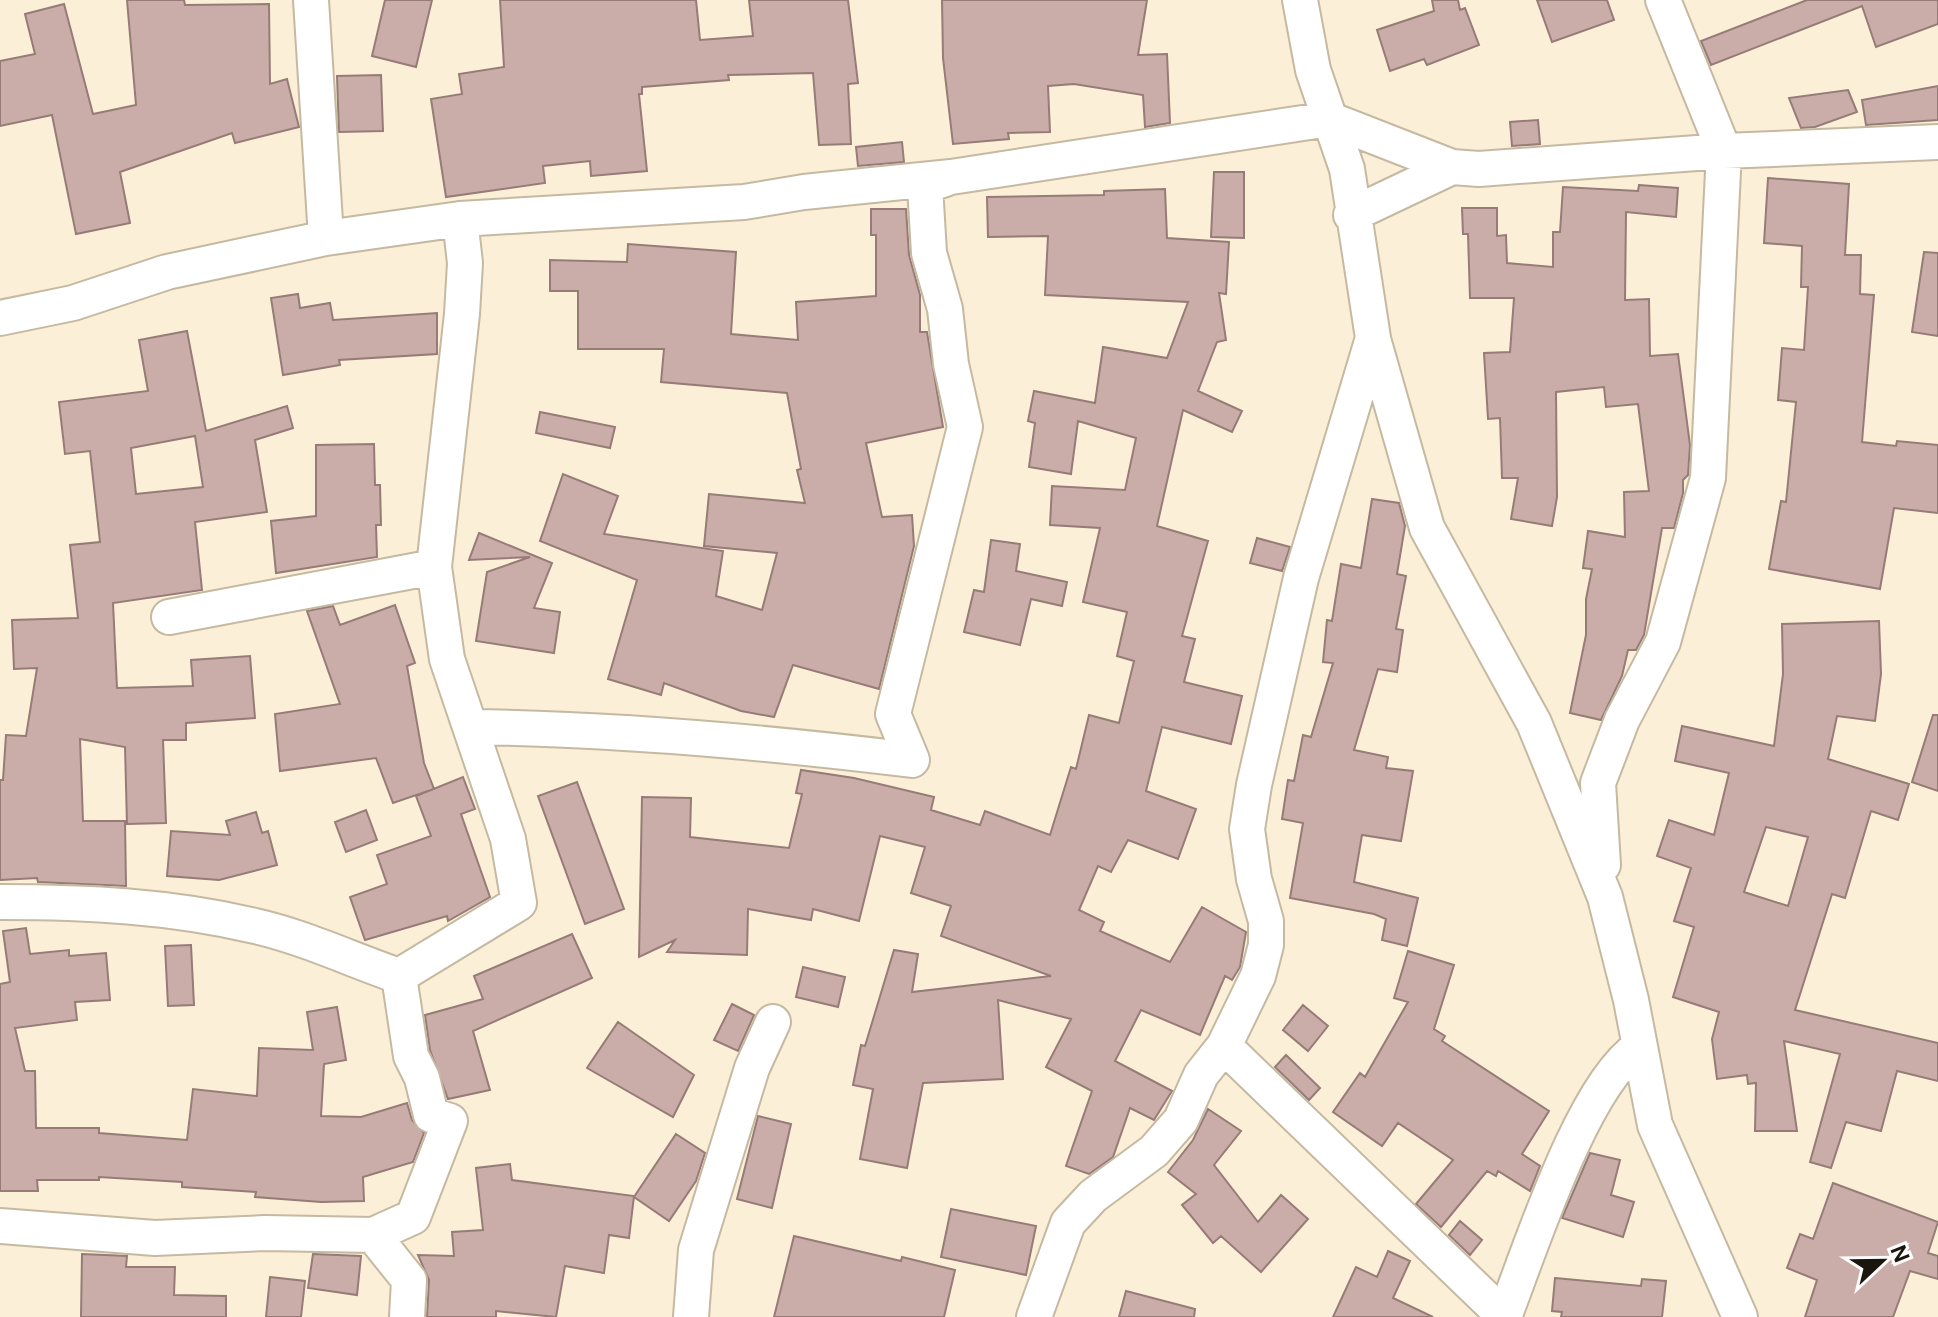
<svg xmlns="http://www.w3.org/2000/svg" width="1938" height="1317" font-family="'DM Sans',sans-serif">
<rect width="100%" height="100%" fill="#fbefd7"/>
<path fill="#caada8" stroke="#967b77" stroke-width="2" fill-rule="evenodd" d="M127,0H184L185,5L269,4L270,84L287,79L299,127L235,143L232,133L120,172L130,223L76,234L52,115L0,126V61L35,54L25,14L64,4L93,114L136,105Z
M385,0H432L416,67L372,56Z
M500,0H696L700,40L753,36L749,0H848L858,83L848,84L851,144L819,145L813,73L728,75L729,80L642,87V94H639L647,171L591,176L590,161L543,166L545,183L446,197L431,99L462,94L459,74L504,67Z
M942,0H1147L1138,55L1167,54L1170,123L1145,127L1143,95L1074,84L1048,86L1050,132L1008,133L1009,139L953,144L943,58Z
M1432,0H1458L1460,10L1465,8L1479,45L1427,65L1424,59L1390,71L1377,30L1434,11Z
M1537,0H1607L1614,20L1552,42Z
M1807,0H1938V24L1876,47L1862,6L1711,65L1701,41Z
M381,75L383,131L339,132L337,76Z
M1938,86V120L1866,125L1862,100Z
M1848,90L1857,112L1815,127L1801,128L1789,98Z
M1538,120L1540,144L1512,146L1510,122Z
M902,142L904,162L858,166L856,147Z
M1214,172H1244V238L1211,237Z
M1768,178L1849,184L1845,255H1861L1860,294L1874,295L1862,442L1896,446L1897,441L1938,445V513L1894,508L1880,589L1769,569L1781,501L1786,502L1796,402L1778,400L1782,348L1804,350L1808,287H1801L1802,246L1764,243Z
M1639,185L1678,188L1676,217L1626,212L1625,300L1649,299L1650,356L1678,354L1690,445L1688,475L1683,480V493L1674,528H1662L1644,635L1636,650H1628L1622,676L1601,720L1570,713L1586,635V599L1592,569L1583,568L1588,531L1625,537L1624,492L1649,491L1638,404L1606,407L1604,387L1556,392L1557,497L1552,526L1511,519L1518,478H1502L1500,418L1488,419L1484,353L1510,352L1514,298H1470L1468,234H1463L1462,208H1497V236L1506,235L1507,263L1553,267V232H1560L1563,187L1638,191Z
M1165,189L1167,238L1229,242L1226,294L1219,293L1226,340L1217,342L1198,391L1242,411L1232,432L1183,410L1157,526L1208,541L1182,636L1195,639L1184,682L1242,696L1231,744L1162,727L1146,791L1196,809L1178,859L1128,840L1111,872L1098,866L1079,910L1104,922L1100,931L1170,962L1202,907L1246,932L1240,967L1232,980L1225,976L1200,1035L1141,1010L1115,1061L1172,1091L1154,1120L1130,1108L1113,1157L1089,1174L1066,1166L1092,1091L1046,1067L1071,1019L998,1000L1003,1079L923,1083L907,1168L860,1159L873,1089L853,1085L861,1045L865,1046L894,950L918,954L912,992L1051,976L941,936L951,906L911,893L925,847L880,836L859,921L813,909L811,920L748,909L747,955L667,952L675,940L639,957L642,797L691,798L690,837L789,848L802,794L796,793L801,770L854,778L934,797L931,810L980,825L985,811L1050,835L1071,767L1076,769L1089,715L1119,723L1134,661L1117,656L1127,612L1083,602L1100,528L1050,525L1052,486L1125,490L1136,438L1078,421L1071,474L1029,467L1035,423L1028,421L1034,391L1095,403L1103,347L1167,358L1188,302L1045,295L1048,236L988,237L987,197L1104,195V191Z
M871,209H906L909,255L920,295V332H927L943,427L866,443L882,517L912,515L914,546L879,689L793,665L774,717L741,711L664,683L661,695L608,679L637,580L540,541L563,474L618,496L604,534L723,551L716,596L762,610L777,553L704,546L709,494L805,503L797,470L801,469L787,393L661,382L664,349H578V291H550V260L627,262L628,244L736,252L731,334L798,340L796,302L876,296V235H871Z
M1924,252L1938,253V336L1912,332Z
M298,294L300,308L330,303L333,320L437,313V354L339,360L340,365L283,375L271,298Z
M187,331L206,431L287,406L293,428L255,440L267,512L195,522L202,590L113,603L117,688L193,686L191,660L250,656L255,718L186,723V740H163L166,823L127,824L125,747L80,739L83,821H125L126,886L38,882L37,878L0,880V780H3L6,735L26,736L37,668L14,669L12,620L78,618L70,545L100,542L90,451L65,454L59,402L148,391L139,340ZM195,436L203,487L136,494L131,448Z
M540,412L615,427L610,448L536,433Z
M374,444L375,485H380L381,525H376L377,557L276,573L271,521L316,516V445Z
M1372,499L1399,503L1405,526L1397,574L1406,576L1396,629L1403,630L1397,672L1378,669L1354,750L1388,757L1386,768L1413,771L1401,841L1362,835L1354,882L1418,898L1407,946L1382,940L1386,919L1374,914L1290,898L1303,823L1282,819L1288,780L1294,781L1303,735L1311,737L1333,663L1323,662L1327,620L1332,621L1341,564L1361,568Z
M479,533L552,563L534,608L560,612L554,653L476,641L487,572L530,557L469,560Z
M1257,538L1290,547L1282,571L1250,563Z
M991,540L1020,544L1016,571L1067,582L1062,606L1031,599L1020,645L964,632L974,590L984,592Z
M395,605L415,663L407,666L424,763L434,789L393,803L376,758L280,771L275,714L340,704L307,611L333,606L340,625Z
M1879,621L1881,674L1875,721L1837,716L1828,759L1909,784L1898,820L1871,811L1845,898L1832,894L1795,1010L1938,1043V1081L1897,1071L1881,1131L1846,1122L1831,1168L1810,1162L1840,1054L1784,1041L1797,1131H1755L1756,1083L1748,1084L1747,1075L1717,1079L1712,1039L1719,1012L1673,997L1694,927L1674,921L1691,868L1657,856L1669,820L1714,835L1729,773L1675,761L1682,726L1774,746L1783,674L1782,624ZM1766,827L1808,837L1788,906L1744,892Z
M1933,715H1938V791L1912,782Z
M463,777L475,809L461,814L490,897L448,921L447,916L365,940L350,897L387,884L377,855L431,836L416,796Z
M577,782L624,909L585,924L538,796Z
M366,810L377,840L346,852L335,822Z
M256,812L262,833L268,831L277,865L219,880L167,876L171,831L230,835L226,821Z
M26,928L30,954L69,950V956L106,953L110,1000L75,1002L77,1020L15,1028L25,1071H35L36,1128H99V1133L187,1140L193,1089L257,1096L259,1048L313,1050L307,1012L337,1007L346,1060L324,1064L321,1116L361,1117L407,1103L412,1120L424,1133L413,1162L363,1177L364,1201L321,1202L255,1197L256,1192L182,1187V1182L99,1177V1180H37L38,1191H0V984L10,982L3,931Z
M572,934L592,978L473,1031L490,1090L448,1099L430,1050L425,1015L483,999L474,976Z
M191,945L194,1005L168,1006L165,946Z
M1408,951L1454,965L1434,1029L1445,1036L1442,1041L1549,1111L1522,1154L1540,1166L1530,1191L1498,1171L1496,1176L1487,1171L1441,1227L1416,1204L1453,1160L1398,1123L1382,1146L1333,1112L1360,1073L1365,1077L1408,1002L1394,998Z
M803,967L845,977L838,1007L796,997Z
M732,1004L754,1015L738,1051L714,1040Z
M1303,1005L1328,1026L1308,1051L1283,1030Z
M618,1022L694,1075L673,1117L587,1068Z
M1286,1055L1320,1088L1309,1100L1275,1067Z
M1208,1109L1241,1131L1214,1165L1258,1222L1281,1195L1308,1219L1261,1272L1221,1236L1213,1243L1182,1205L1196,1194L1168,1172L1193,1140Z
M758,1116L791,1124L772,1208L737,1199Z
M676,1134L705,1153L696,1181L669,1221L634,1197Z
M1590,1153L1620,1160L1611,1195L1634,1202L1623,1237L1562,1218Z
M510,1164L512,1180L634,1196L629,1238L609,1235L604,1273L565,1266L556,1317L496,1311V1317H427L429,1280L418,1255L454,1256L452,1232L483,1230L476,1168Z
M1833,1183L1938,1222L1928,1253L1938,1256V1279L1910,1271L1893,1317H1805L1817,1280L1787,1268L1800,1234L1813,1239Z
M951,1209L1036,1226L1026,1275L941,1257Z
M1460,1221L1482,1240L1470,1255L1449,1235Z
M794,1236L901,1261L902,1257L955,1270L944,1317H774Z
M1388,1251L1410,1261L1393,1298L1433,1317H1333L1356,1267L1377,1277Z
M82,1254L127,1256L126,1267H175L174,1295L226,1296V1317H81Z
M313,1254L361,1256L357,1295L308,1288Z
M270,1277L305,1281L301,1317H266Z
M1555,1278L1641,1286L1642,1279L1666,1281L1662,1317H1561L1562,1312L1552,1311Z
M1126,1291L1195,1309L1194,1317H1119Z"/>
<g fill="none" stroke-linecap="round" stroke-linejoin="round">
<g stroke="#c5b9a1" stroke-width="38">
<path id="minor" d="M311,0L326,238
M1351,215L1452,167
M0,318L73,303L167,272L326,238L460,219L744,202L804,192L951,177L1329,119L1452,167L1479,169L1724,151L1938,142
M1373,339L1427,528L1534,723L1605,897L1631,1000L1655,1125L1740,1317
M169,617L434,567
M470,727C619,729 765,742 912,760L893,714L965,427L951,364L945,309L929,253L925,186L951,177
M1603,865L1598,783L1622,720L1663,642L1708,478L1724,151L1663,0
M0,902C86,902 171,906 255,926C304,937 352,960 399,976
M399,976L519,903L508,839L447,659L434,567L462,314L465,263L460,219
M1224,1046L1504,1316
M0,1226L155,1238L265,1233L373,1235L413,1217L450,1121L431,1115L422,1078L411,1056L399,976
M373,1235L409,1280L407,1317
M691,1317L696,1250L752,1068L773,1022
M1034,1317L1068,1223L1093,1196L1154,1151L1181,1120L1201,1075L1224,1046L1258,976L1266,945V921L1254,879L1247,829L1254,785L1301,578L1373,338L1347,169L1313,70L1300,0
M1504,1317C1530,1250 1582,1086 1638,1048"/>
</g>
<use href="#minor" stroke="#fff" stroke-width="34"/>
</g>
<g transform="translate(1882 1261) rotate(68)" stroke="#fdfdfd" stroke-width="6" paint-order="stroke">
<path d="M0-6L14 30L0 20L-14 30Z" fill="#1a160d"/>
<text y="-12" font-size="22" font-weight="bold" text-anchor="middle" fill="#1a160d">N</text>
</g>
</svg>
